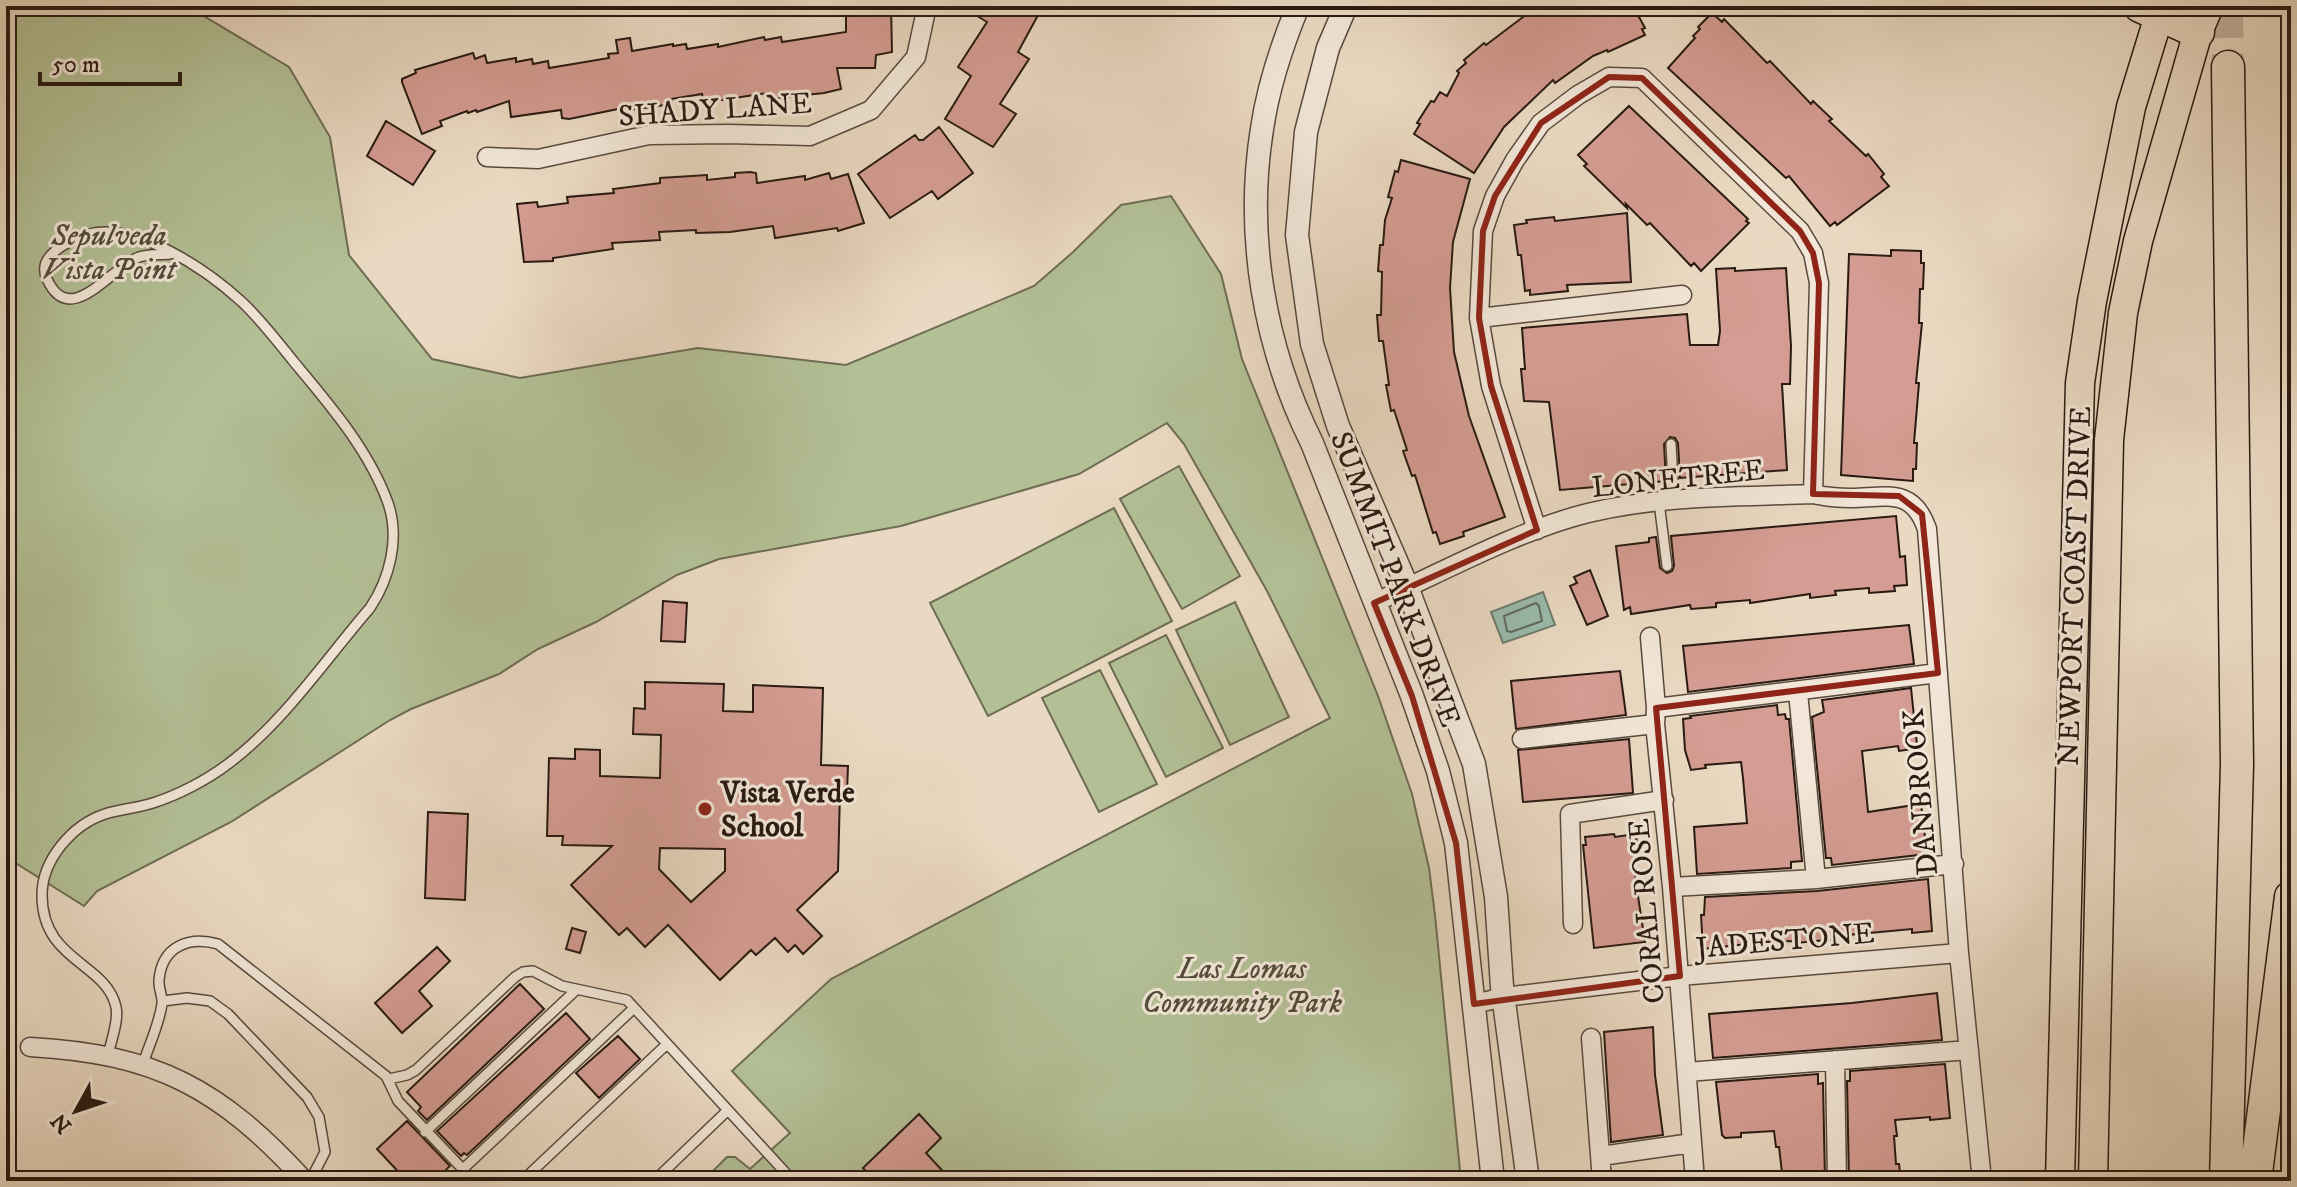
<svg xmlns="http://www.w3.org/2000/svg" width="2297" height="1187" font-family="'IM FELL DW Pica',serif">
<rect width="100%" height="100%" fill="#ead9c2"/>
<filter id="stains"><feTurbulence type="fractalNoise" baseFrequency=".0025" numOctaves="4"/><feColorMatrix values="0 0 0 0 .2 0 0 0 0 .09 0 0 0 0 .02 0 0 0 .5 -.17"/></filter>
<radialGradient id="worn" r=".72"><stop offset=".6" stop-color="#630" stop-opacity="0"/><stop offset="1" stop-color="#630" stop-opacity=".3"/></radialGradient>
<path fill="#b3c096" stroke="#6e6d54" stroke-width="2" d="M6,6H187L289,67L330,137L349,255L432,359L520,378L698,348L846,365L1034,286L1072,253L1121,205L1171,196L1221,274L1242,359L1378,696L1412,794L1429,868L1435,915L1461,1181H703L727,1157H735L750,1169L790,1133L732,1071L831,979L1330,718L1267,591L1184,444L1167,423L1079,474L901,526L719,559L677,575L596,622L538,649L499,674L411,709L390,720L231,822L97,891L84,906L6,857Z
M1179,466L1240,576L1182,609L1120,499Z
M1114,508L1172,621L988,716L930,603Z
M1235,602L1289,717L1230,745L1176,630Z
M1166,635L1223,748L1166,777L1109,663Z
M1100,670L1157,784L1099,812L1042,698Z"/>
<path fill="#99bbac" stroke="#6c7b6e" stroke-width="2" d="M1543,592L1555,625L1503,643L1491,612Z"/>
<g fill="none" stroke-linecap="round" stroke-linejoin="round">
<path stroke="#606a5e" stroke-width="2" d="M1536,603L1539,606L1542,621L1511,632L1507,631L1504,616Z"/>
</g>
<path fill="#d49c92" stroke="#281a11" stroke-width="2" fill-rule="evenodd" d="M846,6H891L892,52L876,55L875,68H837L841,89L824,93L769,99L768,93L708,102V98L703,99L702,94L671,99L672,104L623,111V108L569,119L562,118L561,110L511,117L509,101L477,112L476,110L468,113L467,111L440,121L442,126L422,134L402,82V79L416,73L415,70L473,53L475,59L485,55L487,63L516,58V62L532,59L533,64L548,61L549,68L609,58L608,54L618,53L616,40L630,38L632,51L673,44V46L686,44L687,49L718,44V47L764,37L765,40L781,37L782,42L846,32Z
M961,6H1043L1018,52L1029,59L1000,104L1016,114L993,147L945,119L971,76L958,67L987,22Z
M1532,6H1633L1645,28L1642,29L1645,35L1608,52L1607,50L1593,56L1555,83L1553,80L1504,127L1474,173L1414,134L1420,124L1417,123L1431,101L1434,102L1440,92L1447,96L1459,73L1457,71L1466,63L1464,60L1484,43L1486,45L1523,17L1521,14Z
M1712,13L1722,22L1724,19L1767,63L1770,61L1811,104L1813,101L1832,119L1829,121L1866,156L1868,154L1884,174L1881,177L1889,186L1837,225L1835,222L1830,226L1789,176L1786,178L1668,68L1695,38L1693,36L1700,29L1698,27Z
M1629,106L1748,219L1746,221L1749,223L1701,271L1694,263L1691,266L1650,223L1647,225L1626,204L1627,208L1584,166L1587,164L1578,155Z
M386,121L435,151L413,185L367,156Z
M939,127L973,173L938,199L932,191L890,218L858,174L915,135L919,140H923Z
M1401,160L1470,179L1453,242L1450,288L1454,352L1469,416L1505,517L1463,532L1464,536L1440,544L1436,532L1433,533L1415,475L1412,476L1403,451L1407,450L1394,410L1391,411L1386,385H1389L1383,341H1379L1377,315H1381L1382,272L1378,271L1380,245H1383L1385,220L1392,198L1388,197L1395,171L1398,172Z
M750,172L756,173L757,183L805,176V180L829,173L831,179L848,174L864,223L838,231L837,228L775,238L773,226L730,232L696,233V230L659,232L660,240L612,243L613,249L553,258V261L524,262L517,204L537,202L538,207L568,203L567,197L614,193L613,189L660,183V178L707,175V180L735,177V173Z
M1627,213L1631,282L1567,285L1568,291L1530,295V290L1525,291L1521,255H1518L1514,225L1527,223L1526,220L1554,217L1555,221Z
M1891,250L1921,251V263H1924L1923,289H1920L1919,323H1922L1916,383H1919L1914,443H1917L1916,469H1913V481L1841,475L1849,254L1891,256Z
M1735,268V271L1786,268L1791,346L1790,384H1782L1787,470L1680,478L1678,443L1675,438L1670,437L1664,444L1666,481L1560,490L1549,402L1524,401L1521,369H1525L1522,328L1687,314L1690,345H1718L1720,331L1716,269Z
M1896,516L1900,557L1905,556L1907,585L1894,586L1895,591L1869,593V588L1835,591L1836,595L1810,598V594L1750,603V600L1716,603V607L1691,609L1690,605L1631,614L1630,607L1624,610L1616,546L1649,542V538L1656,537L1660,568L1667,573L1672,571L1674,566L1671,536Z
M1590,570L1608,616L1587,625L1570,586L1577,583L1574,577Z
M663,601L687,603L685,642L661,641Z
M1909,625L1914,664L1688,692L1683,646Z
M1620,671L1626,715L1516,729L1511,681Z
M645,682L724,684L723,711L753,712V685L823,688L821,765L848,766L847,792H840L838,871L797,910L822,936L803,954L795,945L788,952L775,938L756,955L751,950L720,980L668,925L645,947L627,928L619,935L571,885L612,846L562,845L563,836H547L549,758L575,759V749L600,750V776L660,778L661,735L633,734L634,708L645,709ZM660,848L725,849V871L691,902L659,869Z
M1911,688L1917,745L1913,746V749L1899,751L1898,746L1862,751L1865,780L1868,812L1921,804L1927,854L1832,865L1831,858H1826L1812,717L1824,712L1822,700Z
M1777,705L1778,715L1785,714L1786,719H1789L1802,861L1791,862V868L1697,874L1694,827L1747,823L1743,778L1741,762L1705,765L1706,768L1691,770L1685,750L1683,719L1691,718L1690,716Z
M1629,739L1633,793L1523,802L1518,750Z
M428,812L468,814L465,900L425,898Z
M1614,834L1615,837L1636,834L1638,858H1634L1636,883L1645,942L1594,948L1583,845H1586L1585,837Z
M1928,879L1932,931L1912,933V929L1837,936V939L1796,943V941L1765,942L1703,949L1701,915H1704L1705,897L1817,891Z
M572,928L586,932L580,953L566,949Z
M437,947L450,961L419,991L432,1006L402,1033L375,1003Z
M520,984L544,1009L427,1120L418,1111L421,1107L407,1092Z
M1937,993L1942,1040L1713,1058L1709,1014L1852,1003Z
M566,1013L590,1039L467,1155L464,1153L461,1156L437,1131Z
M1653,1027L1655,1075L1663,1135L1611,1142L1604,1032Z
M618,1036L640,1059L599,1098L576,1073Z
M1945,1064L1950,1118L1930,1120V1117L1895,1120L1897,1136H1894L1896,1164H1899L1901,1181H1849L1847,1081H1850V1071Z
M1818,1074V1084L1823,1083L1825,1181H1783L1779,1147H1776L1774,1131L1741,1133V1137L1725,1138L1722,1135L1716,1082Z
M919,1114L941,1138L926,1153L952,1181H874L863,1168Z
M407,1121L450,1166L434,1181H407L377,1149Z"/>
<g fill="none" stroke-linecap="round" stroke-linejoin="round">
<path stroke="#c3b39f" stroke-width="32" stroke-dasharray="32 16" stroke-linecap="butt" d="M2227,6L2228,67"/>
<g stroke="#584a3d" stroke-width="12">
<path id="service" d="M1671,444L1674,500
M1659,502L1667,566
M163,1001L187,998L210,1001L228,1014L307,1097L319,1117L325,1152L310,1181
M108,1055C111,1041 119,1021 116,1007C106,962 42,962 42,895C42,860 72,825 105,814C121,809 137,808 153,803C178,795 207,780 228,764C284,722 325,660 370,608C390,578 400,538 388,503C369,450 329,404 294,362C278,342 261,320 242,302C208,271 134,219 86,235C68,241 36,256 47,279C70,330 110,268 139,257C148,254 160,255 170,254
M143,1064C149,1045 159,1025 162,1004C163,996 158,988 159,980C162,946 189,936 218,944L386,1076L398,1101L474,1181
M389,1079L407,1075L416,1070L515,977L523,972L533,971L562,986L627,1000L793,1181
M425,1132L576,990
M463,1169L634,1008
M522,1181L667,1044
M654,1181L728,1110"/>
</g>
<g stroke="#584a3d" stroke-width="21">
<path id="minor" d="M487,157L538,159L649,135L728,134L810,136L871,110L916,57L927,6
M1479,318L1682,295
M1537,530L1491,386L1479,318L1483,231L1495,196L1515,160L1541,123L1578,95L1609,77L1642,78L1800,231L1813,253L1819,283L1813,494
M1374,603C1440,573 1519,530 1588,513C1661,495 1739,497 1813,494C1826,497 1839,498 1852,498C1888,497 1913,488 1927,529L1959,953L1982,1181
M1650,637L1656,708L1655,724L1672,887L1695,1181
M1798,692L1816,879
M1656,708L1938,673
M1522,739L1655,724
M1672,887L1816,879L1954,864
M1573,924L1570,814L1664,800
M1474,1004L1504,997L1680,976L1959,953
M1591,1038L1602,1181
M30,1047C156,1054 220,1088 305,1181
M1835,1060L1837,1181
M1687,1072L1969,1050
M1601,1156L1692,1143"/>
</g>
<g stroke="#584a3d" stroke-width="25">
<path id="tertiary" d="M1298,6C1282,45 1268,87 1262,129C1245,235 1264,347 1312,443L1412,696L1438,771L1456,843L1493,1181
M1346,6L1328,48L1306,132L1297,235L1312,344L1338,426L1404,579L1474,764L1496,897L1502,987L1528,1181"/>
</g>
<g stroke="#281a11" stroke-width="31">
<path id="primary" d="M2060,1181L2080,383L2092,301L2131,107L2162,6
M2093,1181L2109,440L2123,313L2138,241L2198,32L2209,6"/>
</g>
<g stroke="#281a11" stroke-width="35">
<path id="motorway" d="M2140,6L2198,32
M2226,1181L2237,764L2228,67
M2255,1181L2291,897"/>
</g>
<use href="#service" stroke="#f1e6d7" stroke-width="9"/>
<use href="#minor" stroke="#f1e6d7" stroke-width="18"/>
<use href="#tertiary" stroke="#f1e6d7" stroke-width="22"/>
<use href="#primary" stroke="#ead9c2" stroke-width="28"/>
<use href="#motorway" stroke="#ead9c2" stroke-width="32"/>
</g>
<path fill="none" stroke="#8f2418" stroke-width="6" stroke-linejoin="round" d="M1609,77L1642,78L1800,231L1813,253L1819,283L1813,494L1899,496L1922,514L1938,673L1656,708L1680,976L1474,1004L1456,843L1412,696L1374,603L1537,530L1491,386L1479,318L1483,231L1495,196L1541,123Z"/>
<circle fill="#8f2418" stroke="#f1e6d7" stroke-width="3" cx="705" cy="809" r="8"/>
<g text-anchor="middle" stroke-width="6" stroke-linejoin="round" paint-order="stroke">
<g font-size="30" fill="#281a11" stroke="#f1e6d7">
<text transform="translate(715 109) rotate(-4)" y="10">SHADY LANE</text>
<text transform="translate(1678 478) rotate(-6)" y="10">LONETREE</text>
<text transform="translate(1396 579) rotate(69)" y="10">SUMMIT PARK DRIVE</text>
<text transform="translate(2074 586) rotate(-88)" y="10">NEWPORT COAST DRIVE</text>
<text transform="translate(1920 792) rotate(-95)" y="10">DANBROOK</text>
<text transform="translate(1646 911) rotate(-95)" y="10">CORAL ROSE</text>
<text transform="translate(1785 940) rotate(-5)" y="10">JADESTONE</text>
</g>
<g font-size="30" font-style="italic" fill="#524c39" stroke="#f1e6d7">
<text x="109" y="245">Sepulveda<tspan x="109" dy="34">Vista Point</tspan></text>
<text x="1242" y="978">Las Lomas<tspan x="1242" dy="34">Community Park</tspan></text>
</g>
<g font-size="30" font-weight="bold" fill="#281a11" stroke="#f1e6d7" text-anchor="start">
<text x="721" y="802">Vista Verde<tspan x="721" dy="34">School</tspan></text>
</g>
</g>
<rect width="2297" height="1187" fill="none" stroke="#ead9c2" stroke-width="32"/>
<rect x="8" y="8" width="2281" height="1171" fill="none" stroke="#281a11" stroke-width="4"/>
<rect x="16" y="16" width="2265" height="1155" fill="none" stroke="#281a11" stroke-width="2"/>
<g transform="translate(76 1111) rotate(230)" stroke="#f1e6d7" stroke-width="6" paint-order="stroke">
<path d="M0-6L14 30L0 20L-14 30Z" fill="#281a11"/>
<text y="-12" font-size="22" font-weight="bold" text-anchor="middle" fill="#281a11">N</text>
</g>
<path d="M40 72v12h140v-12" fill="none" stroke="#281a11" stroke-width="4"/>
<text x="52" y="72" font-size="24" fill="#281a11" stroke="#f1e6d7" stroke-width="6" paint-order="stroke">50 m</text>
<rect width="100%" height="100%" filter="url(#stains)"/>
<rect width="100%" height="100%" fill="url(#worn)"/>
</svg>
